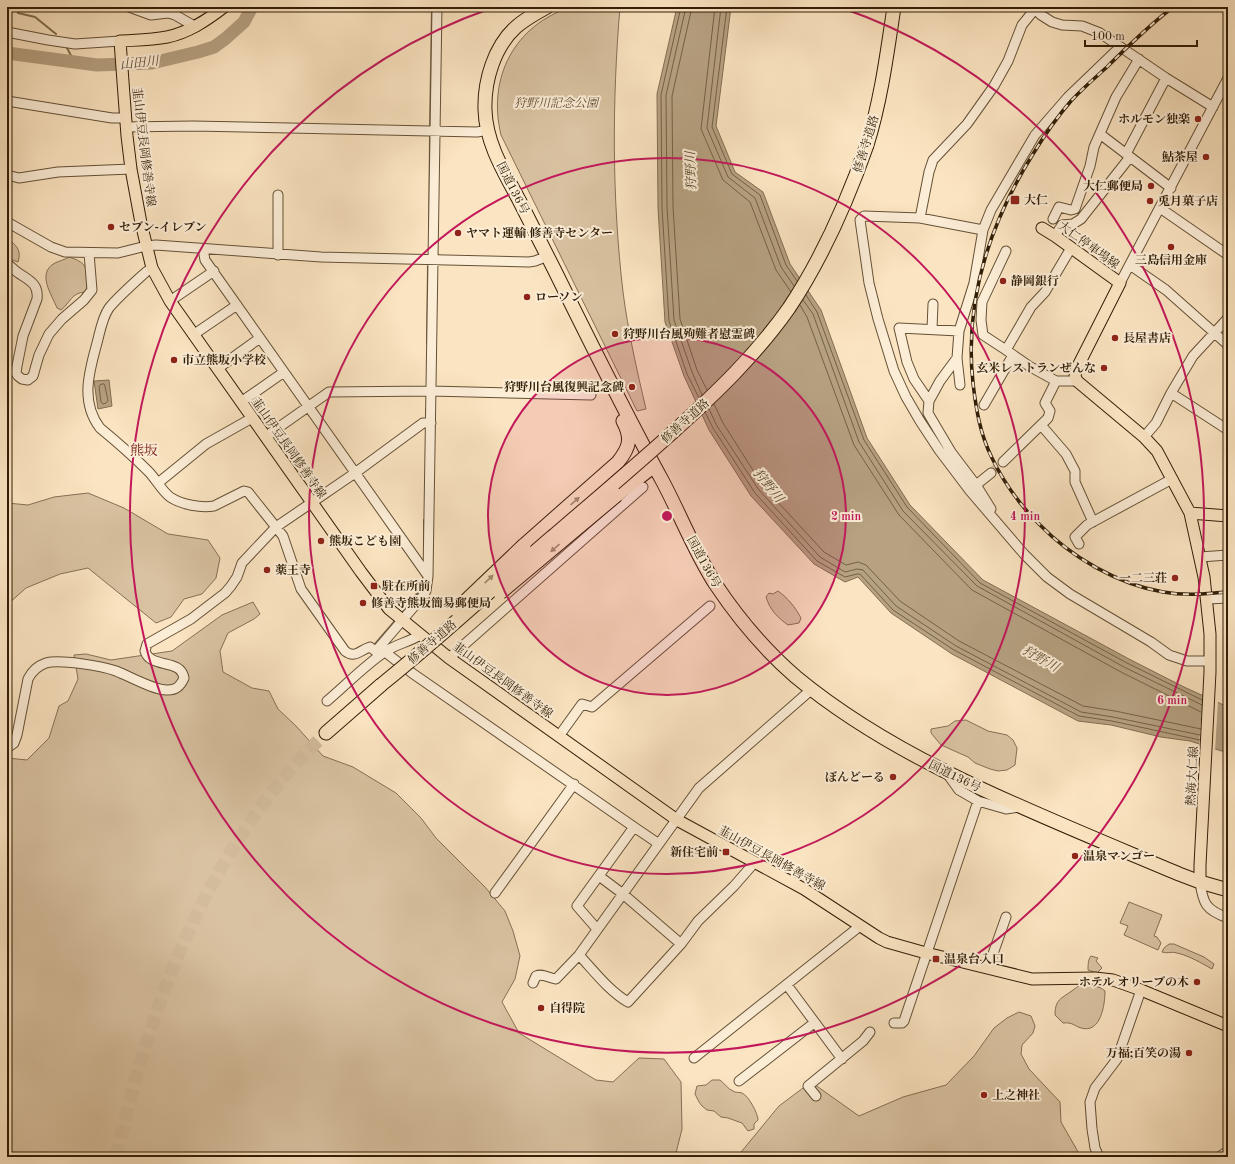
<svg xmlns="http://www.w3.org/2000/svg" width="1235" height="1164" font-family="'Old Standard TT','Noto Serif JP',serif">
<rect width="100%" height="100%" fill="#fbe4c1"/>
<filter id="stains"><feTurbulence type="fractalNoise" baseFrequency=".005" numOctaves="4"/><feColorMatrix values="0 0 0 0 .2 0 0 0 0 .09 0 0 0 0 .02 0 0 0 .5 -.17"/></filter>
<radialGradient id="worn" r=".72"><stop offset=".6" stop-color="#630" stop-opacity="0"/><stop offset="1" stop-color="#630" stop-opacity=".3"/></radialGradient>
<path fill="#d9c2a1" stroke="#857054" d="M571,7H620C612,102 612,198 623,292C628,331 637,371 646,409L637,411L501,135C487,77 515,25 571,7Z
M7,238C16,245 22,250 18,262L7,258Z
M69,257C82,261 88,265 87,280C86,285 88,286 85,292C71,293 71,302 61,310L57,308C52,295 36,273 55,263C59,261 64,260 69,257Z
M88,493L124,508L168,534L208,540L220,558L216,578L202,594L184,599L171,617L156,623L88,568L60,574L26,588L7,605V503L28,505L54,497Z
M778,591C788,598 795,607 801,618L799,623L788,625C777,617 770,610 766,597L769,593L773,594Z
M253,602L260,614L254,619L228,633L220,651L223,672L252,688L269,691L278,709L296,726L323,756L353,767L396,793L421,818L436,838L485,887L505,911L513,931L520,956L515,979L502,1002L519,1033L596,1080L613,1082L639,1058L664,1059L681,1082L682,1129L675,1157H7V758L27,760L49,738L59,706L68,701L78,679L74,655L86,654L111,660L172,651L222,615Z
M966,720L988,731L1007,735L1013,740L1017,748L1015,765L1007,770L998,771L990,769L975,763L968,757L941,745L931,733V729L948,726L955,721Z
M1129,902L1162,915L1154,936L1157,937L1161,943L1158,950L1124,935L1128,926L1120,923Z
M1169,944H1174L1204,957L1214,964L1212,969C1201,963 1190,956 1177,953C1172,951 1167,954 1162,952L1164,948Z
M1091,956L1098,958L1096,961L1102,968L1097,973L1088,970C1088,966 1088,959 1091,956Z
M1086,983L1101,988L1105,991C1105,1004 1101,1034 1081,1028C1074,1026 1073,1022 1063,1023L1055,1015C1055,999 1061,999 1073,990C1079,986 1078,985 1086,983Z
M1019,1012L1031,1016L1035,1026L1033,1033L1022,1045L1021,1054L1029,1069L1060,1102L1061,1122L1081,1157H737L779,1106L811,1082L859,1116L903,1097L946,1085L974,1056L994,1028L1007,1018Z
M712,1080H720C724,1083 728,1089 733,1091C735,1093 740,1092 742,1093C749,1096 758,1114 758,1120L754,1124V1129L748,1131L742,1123L728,1118L721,1117L714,1111L707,1110L702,1106L699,1102L695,1094L697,1086L706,1085Z"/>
<path fill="#b6a181" stroke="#816d50" d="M677,7H731L716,126L735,172L763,192L790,264L821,310L867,438L910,505L983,580L1129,659L1184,687L1228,707V753L1190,741L1161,737L1111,725L1078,721L952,654L891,613L858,577L845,582L814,564L751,496L709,430L684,376L665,322L658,208L657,94Z
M109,380L112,406L98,409L94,381Z"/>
<path fill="#fbe4c1" d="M1203,694L1218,701L1215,751L1199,746Z"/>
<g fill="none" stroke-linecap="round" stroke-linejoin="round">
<path stroke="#746044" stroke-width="1" d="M681,7L661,95L662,208L669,321L687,374L699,398
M686,7L666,95L667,207L674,320L692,372L702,395
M692,7L672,96L673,207L680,319L697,370L707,390
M715,7L701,129L723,180L750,202L776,270L791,292
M721,7L707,128L728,177L755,198L781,267L794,286
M727,7L712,127L732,174L760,195L786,265L797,281
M806,295L817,312L864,440L907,507L980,583L1127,663L1202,700
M803,300L813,314L859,442L903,511L977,586L1124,667L1202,705
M800,305L807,317L854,445L899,515L972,590L1121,672L1201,712
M104,384L105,386L108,401L106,403L103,404L101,402L99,386L100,385Z
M714,404L723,423L763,486L824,552L846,565L858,562L866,565L900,601L959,641L1083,706L1115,711L1201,729
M709,409L717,426L759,490L820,557L845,572L857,569L863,570L896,606L956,646L1081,712L1113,717L1200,735
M705,412L713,428L755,493L817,561L845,577L857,574H860L893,610L954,650L1079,716L1112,721L1200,740"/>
<path stroke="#816d50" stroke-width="2" d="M16,7L18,13L35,17L56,34
M67,48L75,63
M430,125L432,7
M429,253L430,135
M427,343L428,266
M426,419V410
M319,503L329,496
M285,526L309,510
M424,561V520
M402,613L418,592L423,578
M375,644L394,622"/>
<path stroke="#b6a181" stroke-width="13" d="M7,53L97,65L152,63L198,52L214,47L225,39L244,22L252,7"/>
<path stroke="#d3bc9c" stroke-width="9" stroke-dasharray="9 4.5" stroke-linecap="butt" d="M991,473L1003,462"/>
<path stroke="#d3bc9c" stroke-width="13" stroke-dasharray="13 6" stroke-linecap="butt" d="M116,1157C151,1003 208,844 326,733"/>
<g stroke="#645035" stroke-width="11">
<path id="minor" d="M129,7L151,15L168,13L175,15L196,27
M1033,7L1041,15L1052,22L1062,25L1082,26L1100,33L1166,78L1213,107
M7,32L48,40L75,44L120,41
M7,101L112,118H125
M126,127L193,126L477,132L488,130
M1100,134L1171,188
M1126,154L1166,78
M7,175L19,178L58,172L131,169
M278,195V255
M1160,208L1228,255
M920,218L929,172L933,160L967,124L994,86L1008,61L1022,25L1035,9
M1053,219L1059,207L1071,210L1075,209L1090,166L1094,147L1116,97L1139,59
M7,222L51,247L65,252L118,253L146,246L156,245L321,257L529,262L535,261L548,256
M983,230L920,218L864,216L860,220L869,283L878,319L894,371L906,397L920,421L939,450L970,491L1024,554L1047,577L1070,594L1151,642L1169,655L1187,661H1210
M1055,236L1062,225L1073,224L1081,219L1130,157
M203,249L205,260L428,576
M1006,251L982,302L981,320L983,335L1006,350
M7,264C11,266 14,270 17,272C28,280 39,283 37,299L23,336L17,366L16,373L18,376L22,379L28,380L33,376L39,355L49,334L62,319L84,300L92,290L89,253
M1130,265L1166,290L1228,345
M152,268L146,272C135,282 118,297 109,308C102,318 100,332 97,343C89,372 80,402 100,428C117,442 133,456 148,471C156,479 161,490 170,497C182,505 201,508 214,506L244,491L248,492L283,536L301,589L345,651C355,659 360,650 370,647L379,654
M1120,283L1228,78
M170,301L214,271
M932,329L933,304
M959,331L899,328L907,362L914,379L929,401L928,413L951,452L976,485
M193,335L237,305
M957,358L960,385
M217,369L260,338
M1056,381L1029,366L1006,350L1031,307L1045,292L1071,248
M1171,393L1228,430
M929,401L940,381L957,358L959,331L974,283L983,230L991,210L1035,135L1068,97L1120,47
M241,402L284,372
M984,405L1013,355
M1041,425L1066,454L1075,471V482L1093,522
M265,437L329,392L431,391L591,395
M1144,437L1156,423L1171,393L1193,356L1228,318
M1003,462L1048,418L1050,411L1045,403L1056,381H1077
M991,473L976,485L991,509
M158,483L206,444L252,418
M1079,544L1075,537L1087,525L1172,479
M1200,557L1228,555
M1208,599L1228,598
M376,651L423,596L426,591L428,576L437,7
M385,652L412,673L634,827L577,906L597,929
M449,658L643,487
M327,701C346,685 365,665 386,651C397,644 409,642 420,635
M559,736L582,704L592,707L710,606
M7,748L14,743L17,735L28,679C32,671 37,666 46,663C60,659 102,666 116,671C129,676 155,691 168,690C177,690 181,685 184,678C181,658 150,669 145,651L147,644L191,619L225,593L231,586L237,577L242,563L276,527L355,473L423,423H431
M946,772L959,790L978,801L1006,809L1019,807
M634,827L659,844
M599,876L623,894L681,944
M1200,882C1203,904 1206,910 1228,918
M495,893L574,784
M579,955C594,971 609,991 628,1002L681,944L698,921L734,886L755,862
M988,968L1006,917
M533,983L536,976C543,973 548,978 556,979L579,955L699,788L812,689
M787,985L842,1059
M894,1023H902L904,1021L978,801
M694,1058L860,926
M739,1081L814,1023
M816,1096L808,1086L863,1041L870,1032
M1099,1157L1095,1148L1092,1129L1090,1102L1095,1088L1117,1059L1141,990
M1219,1157L1228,1151"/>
</g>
<g stroke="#311e06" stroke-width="13">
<path id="major" d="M224,7C207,20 188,33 167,37C152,40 136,40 120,41L127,136L131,169L141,223L152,268L170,301L361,572L389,609L449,658L677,820L804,889L879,938L887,942L926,953L1032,979L1095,978L1113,980L1141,990L1228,1026
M1042,228L1055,236L1120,283L1076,370L1075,376L1077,381L1144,437L1157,451L1190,513L1204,577L1210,634V672L1200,865V882
M1190,513L1228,516"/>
</g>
<g stroke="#311e06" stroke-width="15">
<path id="highway" d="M547,7C536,13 525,19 516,27C494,47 484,81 485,110C486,143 504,172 519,200C531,224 543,247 555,271C590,342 625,413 663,482C681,516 695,553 716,585C738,618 766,651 796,677C848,720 906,753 967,782C1036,815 1108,844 1179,874L1200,882L1228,890
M867,145C881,100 887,54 894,7
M617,495L654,466
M524,545L618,462C630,447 632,438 623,421
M326,733L381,685"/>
</g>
<use href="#minor" stroke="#fcedd7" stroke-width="9"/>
<use href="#major" stroke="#fbe4c1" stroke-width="11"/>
<use href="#highway" stroke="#fbe4c1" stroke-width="13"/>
<g stroke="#311e06" stroke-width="3.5">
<path id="rail" d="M1173,7C1150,25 1128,46 1107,67C1095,78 1082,89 1071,101C1057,117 1044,136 1033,154C990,223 964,301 973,383C976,409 980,434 992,458C1004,483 1020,505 1039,524C1071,557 1117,584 1163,592C1185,596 1206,594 1228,592"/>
</g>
<use href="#rail" stroke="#fcedd7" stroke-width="2" stroke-dasharray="6" stroke-linecap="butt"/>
<g stroke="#311e06" stroke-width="15" stroke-linecap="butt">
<path id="highway-bridge" d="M500,593L617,495
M456,610L524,545
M381,685C440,638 495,586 552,537C593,502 633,468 673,432C715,394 756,355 789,308C823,257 847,202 867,145"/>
</g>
<use href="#highway-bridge" stroke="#fbe4c1" stroke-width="13"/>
</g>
<defs><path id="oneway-solid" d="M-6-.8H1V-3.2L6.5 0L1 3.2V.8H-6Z"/></defs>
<g fill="#a08b6d">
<use href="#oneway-solid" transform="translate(575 501) rotate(-41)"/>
<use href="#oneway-solid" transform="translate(555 548) rotate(139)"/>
<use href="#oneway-solid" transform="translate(489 579) rotate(-43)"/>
</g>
<circle cx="667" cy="516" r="179" fill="#c2185b" fill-opacity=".12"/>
<g fill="none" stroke="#c2185b" stroke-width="2">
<circle cx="667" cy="516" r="179"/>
<circle cx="667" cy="516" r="358"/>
<path d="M842 8A537 537 0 1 1 492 8"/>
</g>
<g fill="#8f2418" stroke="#fcedd7" stroke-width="1.5">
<circle cx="1198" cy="119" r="4"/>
<circle cx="1206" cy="157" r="4"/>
<circle cx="1151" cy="186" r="4"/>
<rect x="1010" y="195" width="10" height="10" rx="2"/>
<circle cx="1150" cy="201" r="4"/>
<circle cx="111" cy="227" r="4"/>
<circle cx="458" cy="233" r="4"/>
<circle cx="1171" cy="247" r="4"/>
<circle cx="1003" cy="281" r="4"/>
<circle cx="527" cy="297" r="4"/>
<circle cx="615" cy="334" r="4"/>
<circle cx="1115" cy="338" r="4"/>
<circle cx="174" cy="360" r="4"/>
<circle cx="1104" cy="368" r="4"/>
<circle cx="632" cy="387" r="4"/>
<circle cx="321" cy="541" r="4"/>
<circle cx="267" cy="570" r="4"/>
<circle cx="1175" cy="578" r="4"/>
<rect x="370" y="582" width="8" height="8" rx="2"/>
<circle cx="363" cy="603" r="4"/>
<circle cx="893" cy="777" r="4"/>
<rect x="722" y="848" width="8" height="8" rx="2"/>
<circle cx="1075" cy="856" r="4"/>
<rect x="932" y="955" width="8" height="8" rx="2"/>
<circle cx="1197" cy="982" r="4"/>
<circle cx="541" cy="1008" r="4"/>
<circle cx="1189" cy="1053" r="4"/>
<circle cx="984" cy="1095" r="4"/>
</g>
<g text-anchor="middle" stroke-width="4" stroke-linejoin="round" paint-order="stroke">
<g font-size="12" font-style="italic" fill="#634f34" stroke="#fcedd7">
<text x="556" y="107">狩野川記念公園</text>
</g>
<g font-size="12" font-weight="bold" fill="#311e06" stroke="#fcedd7" text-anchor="start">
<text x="1190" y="123" text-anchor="end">ホルモン独楽</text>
<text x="1198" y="161" text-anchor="end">鮎茶屋</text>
<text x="1143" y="190" text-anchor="end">大仁郵便局</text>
<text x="1024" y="204">大仁</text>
<text x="1158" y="205">兎月菓子店</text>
<text x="119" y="231">セブン-イレブン</text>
<text x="466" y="237">ヤマト運輸 修善寺センター</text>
<text x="1171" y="264" text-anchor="middle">三島信用金庫</text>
<text x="1011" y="285">静岡銀行</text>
<text x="535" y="301">ローソン</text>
<text x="623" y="338">狩野川台風殉難者慰霊碑</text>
<text x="1123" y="342">長屋書店</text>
<text x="182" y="364">市立熊坂小学校</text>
<text x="1096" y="372" text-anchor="end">玄米レストランぜんな</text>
<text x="624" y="391" text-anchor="end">狩野川台風復興記念碑</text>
<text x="329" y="545">熊坂こども園</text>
<text x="275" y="574">薬王寺</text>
<text x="1167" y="582" text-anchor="end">一二三荘</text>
<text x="382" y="590">駐在所前</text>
<text x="371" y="607">修善寺熊坂簡易郵便局</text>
<text x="885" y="781" text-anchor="end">ぼんどーる</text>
<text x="718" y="856" text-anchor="end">新住宅前</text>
<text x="1083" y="860">温泉マンゴー</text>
<text x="944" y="963">温泉台入口</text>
<text x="1189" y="986" text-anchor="end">ホテル オリーブの木</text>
<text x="549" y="1012">自得院</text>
<text x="1181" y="1057" text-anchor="end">万福;百笑の湯</text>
<text x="992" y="1099">上之神社</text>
</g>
<g font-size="12" fill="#311e06" stroke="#fcedd7">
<text transform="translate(866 144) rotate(-73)" y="4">修善寺道路</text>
<text transform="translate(144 147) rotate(83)" y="4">韮山伊豆長岡修善寺線</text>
<text transform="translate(513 188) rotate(63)" y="4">国道136号</text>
<text transform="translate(1089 245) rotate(36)" y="4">大仁停車場線</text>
<text transform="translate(685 421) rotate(-42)" y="4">修善寺道路</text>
<text transform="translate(289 448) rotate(55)" y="4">韮山伊豆長岡修善寺線</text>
<text transform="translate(704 562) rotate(61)" y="4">国道136号</text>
<text transform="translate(432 642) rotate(-41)" y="4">修善寺道路</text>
<text transform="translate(503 680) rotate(36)" y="4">韮山伊豆長岡修善寺線</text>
<text transform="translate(955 776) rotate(26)" y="4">国道136号</text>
<text transform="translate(1192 776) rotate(-87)" y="4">熱海大仁線</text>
<text transform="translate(772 858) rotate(29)" y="4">韮山伊豆長岡修善寺線</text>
</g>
<g font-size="13" font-style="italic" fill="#604c31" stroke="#fcedd7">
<text transform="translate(139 62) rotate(-6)" y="5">山田川</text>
<text transform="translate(690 171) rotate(-92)" y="5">狩野川</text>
<text transform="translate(769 485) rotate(51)" y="5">狩野川</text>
<text transform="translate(1041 658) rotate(30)" y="5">狩野川</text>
</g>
<g font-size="14" fill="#7a1f14" stroke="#fcedd7">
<text x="144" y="455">熊坂</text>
</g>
</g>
<circle cx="667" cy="516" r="6" fill="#c2185b" stroke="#fcedd7" stroke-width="2"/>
<g font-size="12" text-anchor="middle" font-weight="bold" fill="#c2185b" stroke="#fcedd7" stroke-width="4" stroke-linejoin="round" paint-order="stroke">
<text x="846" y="520">2 min</text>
<text x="1025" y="520">4 min</text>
<text x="1172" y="704">6 min</text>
</g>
<rect width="1235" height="1164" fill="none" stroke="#fbe4c1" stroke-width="24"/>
<rect x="8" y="8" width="1219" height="1148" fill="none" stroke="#311e06" stroke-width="2"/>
<rect x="12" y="12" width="1211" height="1140" fill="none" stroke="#311e06"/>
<path d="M1085 40v6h112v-6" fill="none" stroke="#311e06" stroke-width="2"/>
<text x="1091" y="40" font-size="12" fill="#311e06" stroke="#fcedd7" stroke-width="3" paint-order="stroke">100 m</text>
<rect width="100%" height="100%" filter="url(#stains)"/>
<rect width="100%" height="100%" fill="url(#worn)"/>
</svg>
